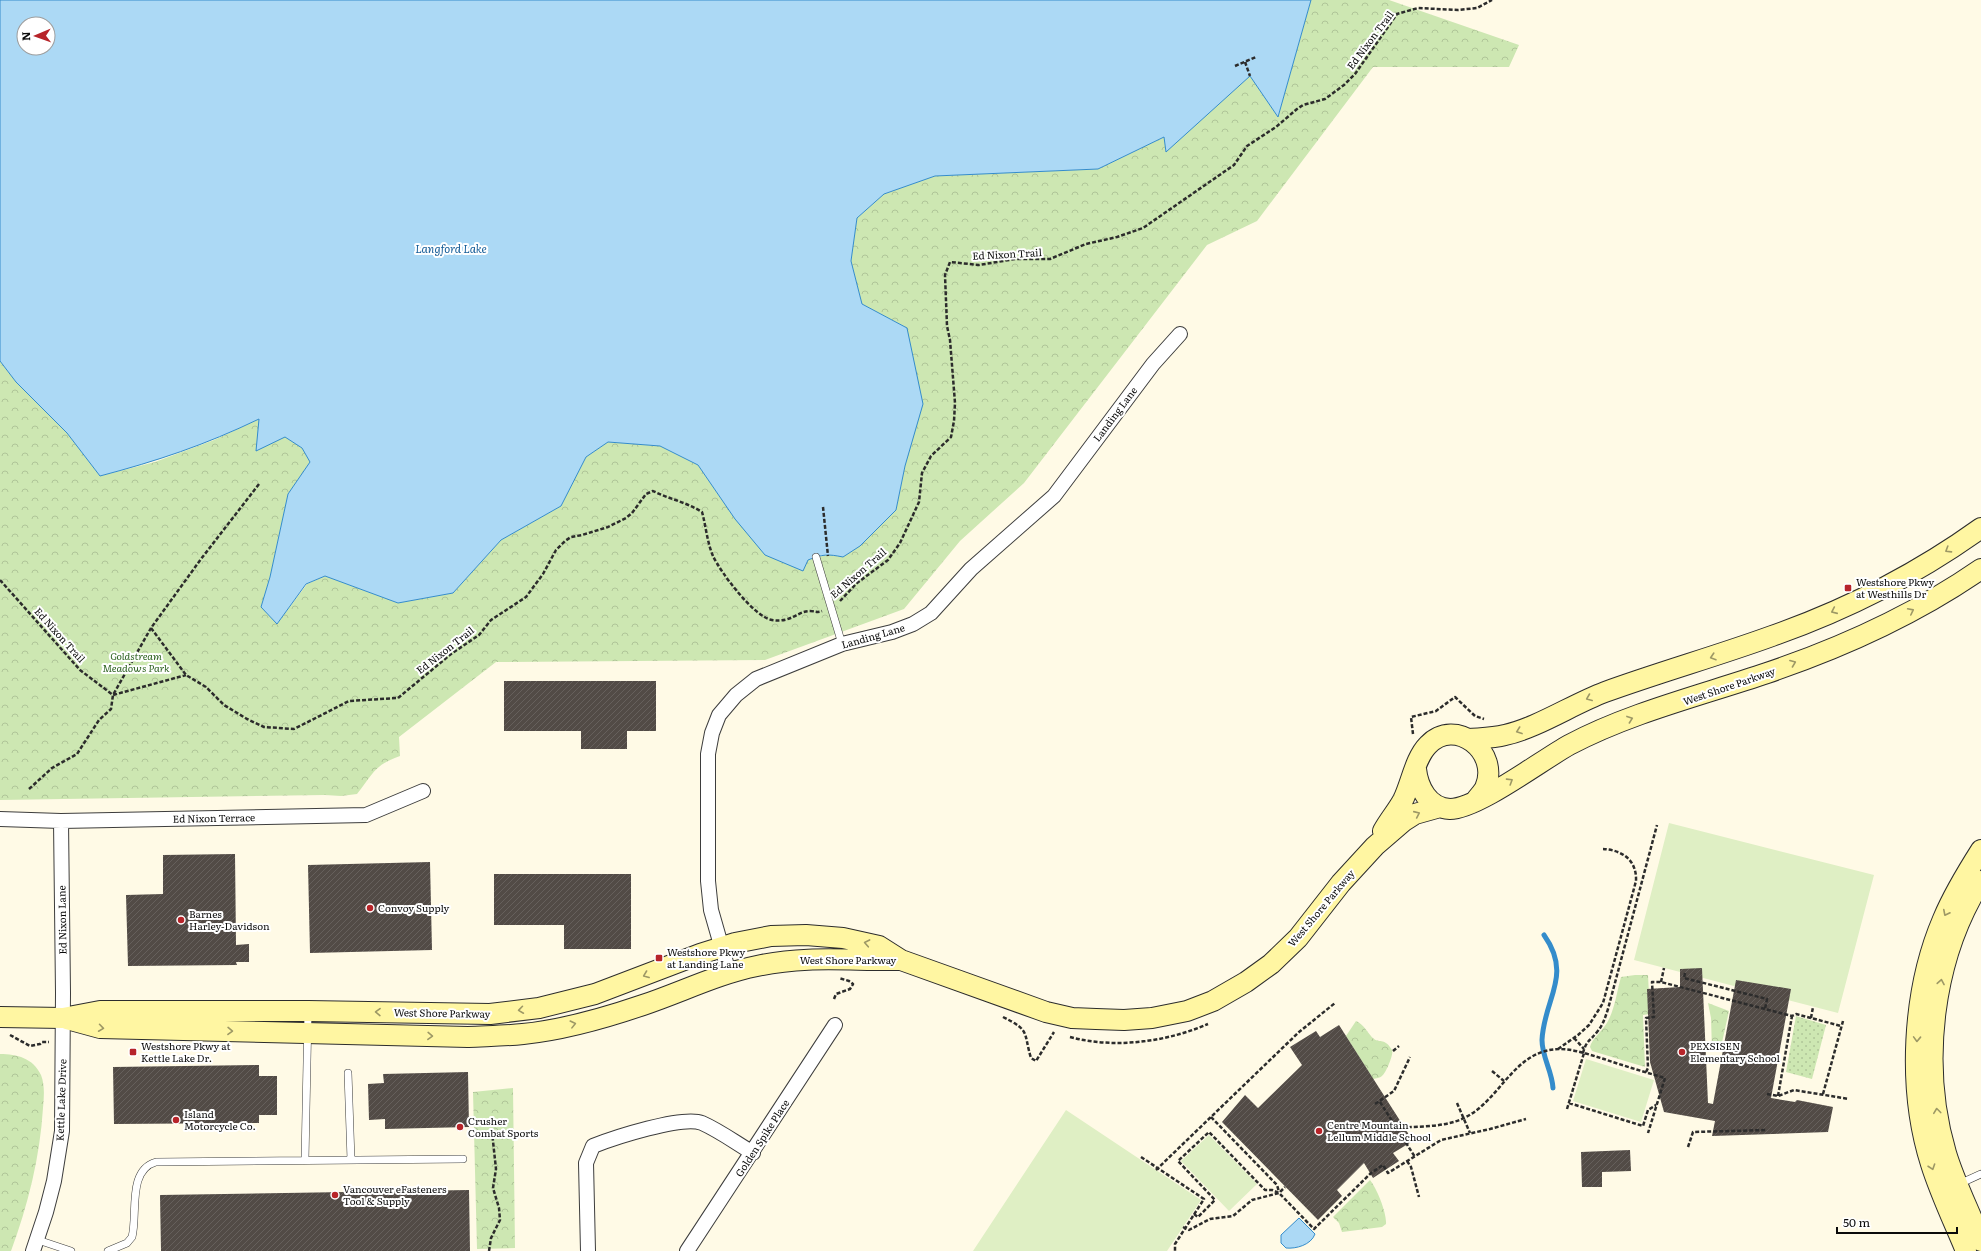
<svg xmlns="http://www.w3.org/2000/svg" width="1981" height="1251" font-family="Literata,serif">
<defs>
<pattern id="grass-dots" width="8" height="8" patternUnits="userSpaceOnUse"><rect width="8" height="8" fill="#cde7b2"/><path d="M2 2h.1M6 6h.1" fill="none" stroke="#afc598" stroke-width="1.8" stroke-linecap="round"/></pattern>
<pattern id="park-crowns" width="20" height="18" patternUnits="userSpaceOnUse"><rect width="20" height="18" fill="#cde7b2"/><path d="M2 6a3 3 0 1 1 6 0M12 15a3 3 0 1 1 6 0" fill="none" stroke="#afc598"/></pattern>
<pattern id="building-hatch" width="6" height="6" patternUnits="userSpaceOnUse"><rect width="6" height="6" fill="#524b46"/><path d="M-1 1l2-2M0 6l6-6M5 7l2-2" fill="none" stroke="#66605c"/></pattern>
</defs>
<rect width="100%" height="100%" fill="#fffae6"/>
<path fill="url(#grass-dots)" d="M1796,1016L1826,1025L1812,1079L1786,1072Z"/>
<path fill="url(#park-crowns)" d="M1311,0H1389L1519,45L1509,67H1373L1257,221L1207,245L1024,483L960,541L904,609L765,660L496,662L399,737L400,756C374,765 373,774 357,794L341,796L325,795L0,800V361L16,382L67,433L100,476L155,462L214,440L259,419L302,448L310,462L288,494L270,577L261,607L277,624L307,584L325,576L398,603L453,593L501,540L561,506L586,457L608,442L660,446L698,465L735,519L808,560L828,554L896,510L905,466L907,328L862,304L851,261L857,218L884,194L935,176L1098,169L1164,137L1166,151L1250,76L1278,117Z
M1635,975H1648L1650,1014L1643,1015L1645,1067L1592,1051L1590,1047C1591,1040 1604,1029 1608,1021C1615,1008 1617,991 1621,977Z
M1708,1003L1729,1011L1721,1047L1712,1051L1711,1018Z
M1356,1021C1364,1024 1368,1034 1374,1039C1380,1043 1385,1038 1392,1050C1394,1054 1386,1073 1382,1076C1380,1078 1376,1078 1373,1079L1346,1036Z
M0,1054C17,1054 33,1058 41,1075C45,1085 44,1097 43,1108C40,1157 28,1205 11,1251H0Z
M513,1088L515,1248L477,1249L473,1092Z
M1370,1180C1377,1189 1387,1213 1386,1224L1382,1227L1342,1232L1339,1223L1333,1217Z"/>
<path fill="#dfefc4" d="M1669,823L1874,875L1838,1013L1634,960Z
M1586,1059L1654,1080L1641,1122L1573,1101Z
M1066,1110L1201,1200L1167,1251H973Z
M1209,1135L1257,1184L1229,1211L1181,1161Z"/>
<path fill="#acd9f5" stroke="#348ccb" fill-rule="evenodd" d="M0,0H1311L1278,117L1250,76L1166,152L1164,137L1098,169L935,176L884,194L857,218L851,261L862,304L907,328L923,404L905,466L896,510L860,546L843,557C828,554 823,554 808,560L803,571L765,555L735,519L698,465L660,446L608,442L586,457L561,506L501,540L453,593L398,603L325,576L306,584L277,624L261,607L270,577L288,494L310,462L302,448L285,437L256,451L259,419C205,445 157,461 100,476L67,433L16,382L0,361ZM24,24H48V48H24Z
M1299,1218L1315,1234C1311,1245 1296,1249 1286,1248L1281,1243V1235Z"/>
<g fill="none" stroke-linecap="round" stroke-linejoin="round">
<path stroke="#348ccb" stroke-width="5" d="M1544,935C1573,976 1544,998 1542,1040C1542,1057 1552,1071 1553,1088"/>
</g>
<path fill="url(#building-hatch)" d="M504,681H656V731H627V749H581V731H504Z
M235,854L236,945L249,944V962H236L237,965L128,966L126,895L163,894V855Z
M430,862L432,950L310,953L308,865Z
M494,874H631V949H564V925H494Z
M1702,968L1708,1103L1713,1104L1736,980L1791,989L1771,1098L1795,1102L1797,1100L1833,1107L1828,1132L1712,1136L1715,1121L1664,1112L1650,1062L1647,989L1680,987V969Z
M1339,1025L1413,1141L1393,1153L1399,1161L1373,1178L1364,1163L1337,1190L1342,1196L1318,1220L1222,1122L1245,1095L1258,1108L1302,1065L1290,1047L1316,1031L1320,1037Z
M259,1065V1076H277V1115H259V1123L114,1124L113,1067Z
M468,1072L469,1127L385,1129V1119L369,1120L368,1084L384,1083L383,1074Z
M1630,1150L1631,1171L1602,1172V1187H1582L1581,1152Z
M469,1190L470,1251H161L160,1195Z"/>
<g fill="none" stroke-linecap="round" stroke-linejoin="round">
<g stroke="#3d3d3d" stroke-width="8">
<path id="lane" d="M816,557L842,644
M348,1073L351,1160
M305,1160L308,1013
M1959,1184L1981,1174
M38,1240L71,1251
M108,1251L127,1243L132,1237C138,1214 127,1170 156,1162L463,1159"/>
</g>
<g stroke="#3d3d3d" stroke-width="16">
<path id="street" d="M0,819L61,821L366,815L423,791
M729,973L711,910L708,881V754L712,733L719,715L736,695L756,679L842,644L892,632L913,624L931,613L971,569L1054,496L1153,364L1180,334
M33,1251L46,1212L54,1181L62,1131L63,993L61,821
M588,1251L586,1163L593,1146C613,1138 683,1115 702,1123C720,1131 736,1143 753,1153
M687,1251L835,1025"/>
</g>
<g stroke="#2c2c2c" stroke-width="22">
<path id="secondary" d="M1469,739C1481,738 1493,738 1505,735C1537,728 1573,704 1605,692C1660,672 1717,656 1772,636C1846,610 1917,574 1981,528
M1416,769C1418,787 1428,808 1450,809C1477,809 1542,760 1569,745C1629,713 1702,695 1767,673C1841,648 1916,614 1981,569
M1383,831C1389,820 1397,811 1403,800C1411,784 1415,758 1428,745C1455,716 1501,752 1485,788C1483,792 1479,796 1476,800
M1981,881C1932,959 1920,1065 1946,1153C1955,1183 1970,1212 1981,1241
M0,1017L63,1018L100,1011H308L490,1014L539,1008L595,994L700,954L735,943L771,936L806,935L843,938L879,946L901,960L1046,1012L1072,1018L1096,1019L1124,1020L1152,1018L1187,1011L1213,1001L1246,982L1271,964L1298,938L1341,883L1375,846L1404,821L1415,814L1440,807
M67,1019L100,1028L468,1037C486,1036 505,1036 523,1034C563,1030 605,1018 643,1005C682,992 717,974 757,966C807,955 851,961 901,960
M1966,1251C1954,1222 1940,1193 1931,1164C1907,1089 1912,991 1943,919C1953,895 1967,872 1981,850"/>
</g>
<path stroke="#2c2c2c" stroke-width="2.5" stroke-dasharray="4 2" stroke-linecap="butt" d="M1245,62L1250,76
M1235,66L1256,57
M259,484L201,559L151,628L186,675L206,687L224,705L247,719L264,727L294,729L349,701L398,698L451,654L479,635L491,620L526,597L543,574L556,550L565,541L571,537L582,535L608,527L626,518L632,513L646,494L653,491C669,499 686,502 702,512C706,526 707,542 713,556C721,573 754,617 772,620C792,623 797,611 810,611C815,611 817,613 822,611
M823,507L828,556
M0,580L80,670L113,695L186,675
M840,601L857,583L888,560L900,543L919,502L922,473L931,456L951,437L954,421L955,403L950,340L947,326L945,275L950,262L979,265L1015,259H1050L1086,244L1117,237L1143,228L1234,165L1247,146L1276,127L1297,109L1303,105L1325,99L1344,85L1355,74L1397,14L1418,8L1458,10L1477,8L1492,0
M1413,734L1411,717L1436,711L1455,697L1475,716L1484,719
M29,789L52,768L77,754L99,720L111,709L113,695L151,628
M1685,973L1684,978L1767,999L1765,1009
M1661,982L1664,968
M834,999L836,994L850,989L853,984L849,981L839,978
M1003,1017C1031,1031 1023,1032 1031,1058L1036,1061L1054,1032
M1811,1018L1813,1007
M10,1035L30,1046L40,1044L42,1042H49
M1070,1037C1115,1049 1166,1042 1208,1024
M1574,1038L1584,1049
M1558,1049L1578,1035L1589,1025L1603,1003L1636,881C1637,860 1622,850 1603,849
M1393,1051L1399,1046
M1583,1053C1586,1041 1590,1041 1597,1032C1603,1025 1605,1018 1608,1009L1657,825
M1492,1071L1504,1081
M1646,1072L1648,1068L1646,1018L1654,1017L1652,982H1661L1792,1016L1796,1014L1841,1026
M1767,1094L1778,1096L1794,1090L1849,1099
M1823,1094L1843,1021
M1778,1096L1792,1016
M1380,1102L1415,1157
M1457,1103L1470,1133
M1569,1103L1643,1126L1648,1110L1656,1105
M1375,1104L1394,1091L1410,1057
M1567,1109L1584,1053
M1211,1117L1277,1185L1279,1192
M1396,1128C1419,1126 1445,1128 1466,1117C1501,1099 1514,1050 1559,1049C1575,1049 1590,1055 1604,1059C1624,1066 1645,1072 1665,1078L1648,1133
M1688,1147L1693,1132L1767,1130
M1141,1157L1204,1199L1175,1244V1251
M1407,1161L1411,1167L1419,1197
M1156,1170L1299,1032L1335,1003
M1194,1214L1198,1217L1215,1200L1178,1161L1209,1132L1265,1190H1272L1279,1193L1314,1229L1371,1173L1383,1165L1388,1173L1441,1140L1490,1129L1526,1119
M1183,1227L1189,1230L1210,1219L1233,1216L1252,1200L1279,1193L1285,1187
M489,1251L491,1238L500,1220L499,1208L493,1188L496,1169L492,1132"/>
<use href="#lane" stroke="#fff" stroke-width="7"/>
<use href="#street" stroke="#fff" stroke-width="14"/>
<use href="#secondary" stroke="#fff6a2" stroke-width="20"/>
</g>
<defs><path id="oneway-chevron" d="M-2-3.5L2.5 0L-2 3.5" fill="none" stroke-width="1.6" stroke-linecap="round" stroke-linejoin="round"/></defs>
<g stroke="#9d9865">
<use href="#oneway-chevron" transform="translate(1948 550) rotate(148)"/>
<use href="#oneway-chevron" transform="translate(1834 611) rotate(156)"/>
<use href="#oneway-chevron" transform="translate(1911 611) rotate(-27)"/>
<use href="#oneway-chevron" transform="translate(1713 657) rotate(162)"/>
<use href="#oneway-chevron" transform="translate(1793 663) rotate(-21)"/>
<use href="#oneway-chevron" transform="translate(1589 698) rotate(158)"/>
<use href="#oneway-chevron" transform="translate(1630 719) rotate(-20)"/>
<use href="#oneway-chevron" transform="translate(1519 731) rotate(160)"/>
<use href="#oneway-chevron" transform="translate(1510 781) rotate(-32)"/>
<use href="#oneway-chevron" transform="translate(1417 814) rotate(-24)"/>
<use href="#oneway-chevron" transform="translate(1946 913) rotate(117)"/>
<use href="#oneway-chevron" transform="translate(867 943) rotate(-169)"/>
<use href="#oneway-chevron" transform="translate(646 975) rotate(159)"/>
<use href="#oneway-chevron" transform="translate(1941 982) rotate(-80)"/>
<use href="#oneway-chevron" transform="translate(521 1010) rotate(172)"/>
<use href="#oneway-chevron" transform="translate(378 1012) rotate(-179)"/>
<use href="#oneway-chevron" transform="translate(573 1024) rotate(-14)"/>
<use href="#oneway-chevron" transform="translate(101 1028) rotate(8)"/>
<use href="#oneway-chevron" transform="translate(230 1031) rotate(1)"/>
<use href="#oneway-chevron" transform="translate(430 1036) rotate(2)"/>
<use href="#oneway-chevron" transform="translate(1917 1039) rotate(92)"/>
<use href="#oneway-chevron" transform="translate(1937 1111) rotate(-97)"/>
<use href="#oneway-chevron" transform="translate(1932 1167) rotate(71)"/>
</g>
<g fill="#b72429" stroke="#fff" stroke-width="1.5">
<rect x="1844" y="584" width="8" height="8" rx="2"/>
<circle cx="370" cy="908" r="4"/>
<circle cx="181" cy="920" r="4"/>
<rect x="655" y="954" width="8" height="8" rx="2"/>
<rect x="129" y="1048" width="8" height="8" rx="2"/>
<circle cx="1682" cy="1052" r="4"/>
<circle cx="176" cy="1120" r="4"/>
<circle cx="460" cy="1127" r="4"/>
<circle cx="1319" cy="1131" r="4"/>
<circle cx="335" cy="1195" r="4"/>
</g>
<g text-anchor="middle" stroke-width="4" stroke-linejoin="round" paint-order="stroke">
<g font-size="10" fill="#0a0a0a" stroke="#fff">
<text transform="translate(1370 40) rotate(-53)" y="4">Ed Nixon Trail</text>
<text transform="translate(1007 254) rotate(-3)" y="4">Ed Nixon Trail</text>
<text transform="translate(1115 414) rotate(-53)" y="4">Landing Lane</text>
<text transform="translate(858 573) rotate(-41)" y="4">Ed Nixon Trail</text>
<text transform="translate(60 635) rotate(48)" y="4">Ed Nixon Trail</text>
<text transform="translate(873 636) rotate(-16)" y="4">Landing Lane</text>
<text transform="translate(445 650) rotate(-38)" y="4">Ed Nixon Trail</text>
<text transform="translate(1729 686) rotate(-19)" y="4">West Shore Parkway</text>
<text transform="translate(214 818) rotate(-1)" y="4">Ed Nixon Terrace</text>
<text transform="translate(1321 908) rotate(-50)" y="4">West Shore Parkway</text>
<text transform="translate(62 920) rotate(-91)" y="4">Ed Nixon Lane</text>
<text x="848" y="964">West Shore Parkway</text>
<text transform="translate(442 1013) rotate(1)" y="4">West Shore Parkway</text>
<text transform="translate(61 1100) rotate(-88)" y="4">Kettle Lake Drive</text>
<text transform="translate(762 1138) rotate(-57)" y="4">Golden Spike Place</text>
</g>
<g font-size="10" fill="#0a0a0a" stroke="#fff" text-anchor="start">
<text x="1856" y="586">Westshore Pkwy<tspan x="1856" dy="12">at Westhills Dr</tspan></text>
<text x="378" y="912">Convoy Supply</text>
<text x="189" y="918">Barnes<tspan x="189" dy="12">Harley-Davidson</tspan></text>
<text x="667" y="956">Westshore Pkwy<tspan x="667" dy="12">at Landing Lane</tspan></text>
<text x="141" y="1050">Westshore Pkwy at<tspan x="141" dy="12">Kettle Lake Dr.</tspan></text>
<text x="1690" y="1050">PEXSISEṈ<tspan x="1690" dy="12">Elementary School</tspan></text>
<text x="184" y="1118">Island<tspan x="184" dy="12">Motorcycle Co.</tspan></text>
<text x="468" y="1125">Crusher<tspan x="468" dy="12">Combat Sports</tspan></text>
<text x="1327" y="1129">Centre Mountain<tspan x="1327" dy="12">Lellum Middle School</tspan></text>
<text x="343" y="1193">Vancouver eFasteners<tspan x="343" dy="12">Tool &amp; Supply</tspan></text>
</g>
<g font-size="10" font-style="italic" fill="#295f1c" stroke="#fff">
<text x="136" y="660">Goldstream<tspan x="136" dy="12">Meadows Park</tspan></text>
</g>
<g font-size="11" font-style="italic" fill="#165d98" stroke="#fff">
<text x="451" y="253">Langford Lake</text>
</g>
</g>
<g transform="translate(36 36) rotate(268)"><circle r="19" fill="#ffffff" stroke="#9d9d9d"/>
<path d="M0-3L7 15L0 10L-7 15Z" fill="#b72429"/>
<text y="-6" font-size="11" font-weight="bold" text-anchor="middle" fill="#0a0a0a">N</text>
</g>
<path d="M1837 1227v6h120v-6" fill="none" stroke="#0a0a0a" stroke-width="2"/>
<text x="1843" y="1227" font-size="12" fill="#0a0a0a" stroke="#ffffff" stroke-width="3" paint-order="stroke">50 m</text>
</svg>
